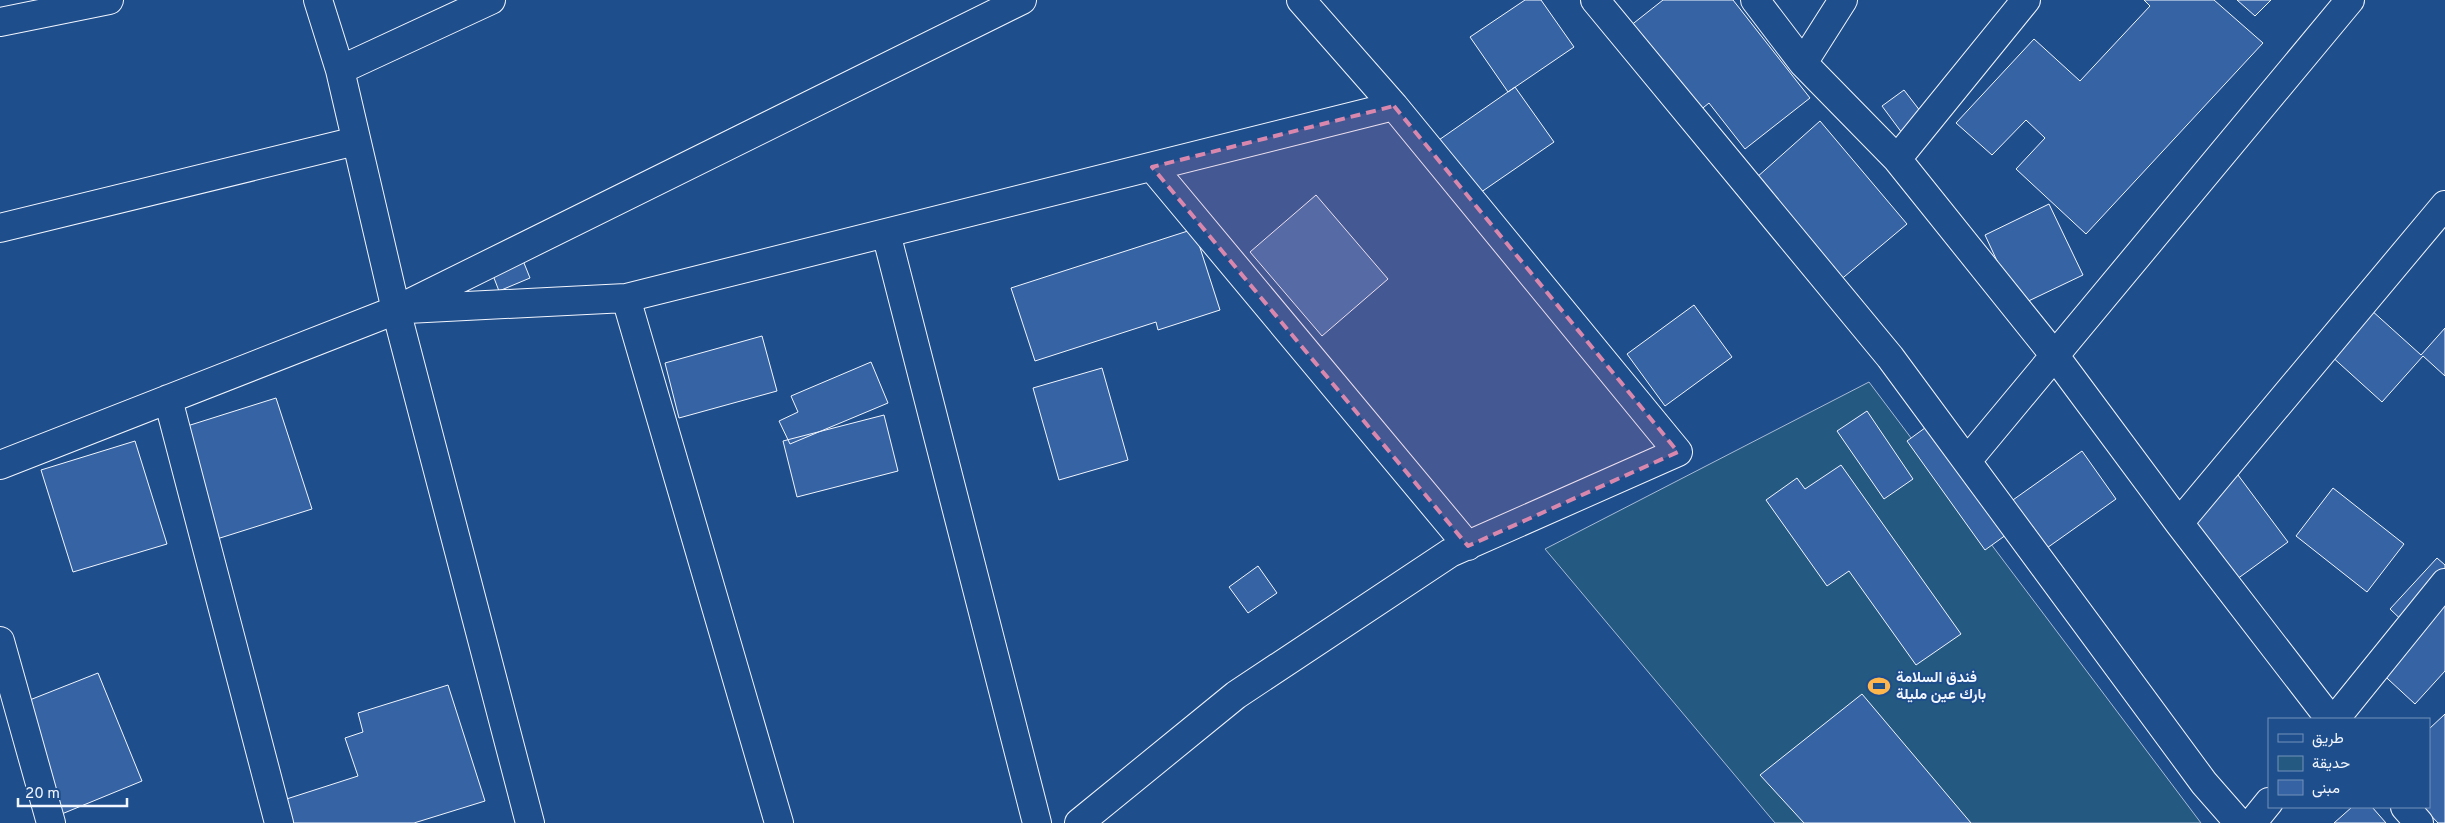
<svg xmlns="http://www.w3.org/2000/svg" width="2445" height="823" font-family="Overpass,Vazirmatn,sans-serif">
<rect width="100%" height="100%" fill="#1f4e8c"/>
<path fill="#245a82" stroke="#a8bbd7" d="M1869,382L2201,823H1775L1545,549Z"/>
<path fill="#3563a3" stroke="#f2f6ff" d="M1525,0H1541L1574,47L1508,92L1470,37Z
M1663,0H1733L1810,98L1745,149L1709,103L1693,116L1625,30Z
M2144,0H2214L2263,43L2086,234L2016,169L2045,138L2026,120L1992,155L1956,123L2034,39L2080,81L2150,6Z
M2237,0H2271L2255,16Z
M1515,87L1554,142L1474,197L1436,142Z
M1904,90L1924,116L1902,133L1882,106Z
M1820,121L1907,224L1832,287L1747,186Z
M1316,195L1388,279L1322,336L1250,252Z
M2049,204L2083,275L2018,306L1985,235Z
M1194,229L1220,310L1158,330L1156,322L1035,361L1011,288Z
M520,253L530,278L499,291L489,265Z
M2360,300L2421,355L2445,328V376L2423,356L2382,402L2319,345Z
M1694,305L1732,357L1665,406L1627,354Z
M762,336L777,391L679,418L665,363Z
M871,362L888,403L790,444L779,421L798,412L791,396Z
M1102,368L1128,460L1059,480L1033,388Z
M276,398L312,509L201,544L165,433Z
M1867,411L1913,479L1884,499L1837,431Z
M884,415L898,471L797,497L783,441Z
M1940,417L2003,507L2082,451L2116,499L2037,555L2017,527L1985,550L1907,441Z
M135,441L167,544L73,572L41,470Z
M1841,465L1961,634L1916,665L1849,571L1827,586L1766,500L1797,478L1805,489Z
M2235,471L2288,542L2233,582L2181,512Z
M2333,488L2404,544L2367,592L2296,536Z
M2437,558L2445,565V671L2415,704L2376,668L2411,629L2390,609Z
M1258,566L1277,593L1248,613L1229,587Z
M98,673L142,781L52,818L7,709Z
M448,685L485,801L414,823H277L271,804L358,776L345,738L363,732L358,713Z
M1862,694L1971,823H1804L1760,775Z
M2445,714V823H2438L2423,807H2429V729Z
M2352,807H2372L2386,823H2334Z"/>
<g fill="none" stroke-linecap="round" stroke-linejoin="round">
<g stroke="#f2f6ff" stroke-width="30">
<path id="minor" d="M318,0L340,70
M1301,0L1394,106
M1595,0L1890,357L2204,783L2239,823
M1755,0L1803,63L1843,0
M0,22L109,0
M1803,63L1897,159L2026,0
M1897,159L2055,356L2179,523
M1152,167L1468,546
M0,228L356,141
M886,233L1037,823
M407,309L626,298
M168,399L279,823
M1967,461L2350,0
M0,465L396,310L340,70L491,0
M0,641L51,823
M2330,719L2179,523L2445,205
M2335,719L2445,583
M2405,807L2419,823
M530,823L396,310L1022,0
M779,823L626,298L1394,106L1678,452L1450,553L1236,695L1079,823
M2252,823L2269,802"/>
</g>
<use href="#minor" stroke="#1f4e8c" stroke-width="28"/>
</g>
<path fill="#da87ad" fill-opacity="0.2" stroke="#da87ad" stroke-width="4" stroke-dasharray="10 6" stroke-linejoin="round" d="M1394,106L1678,452L1468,546L1152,167Z"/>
<defs>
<g id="stadium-bare" transform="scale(1.725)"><path d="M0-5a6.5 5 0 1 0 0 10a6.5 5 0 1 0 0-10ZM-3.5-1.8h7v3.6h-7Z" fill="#ffb74d" stroke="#1f4e8c" stroke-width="2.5" paint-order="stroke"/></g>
</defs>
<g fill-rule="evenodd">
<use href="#stadium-bare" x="1879" y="686"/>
</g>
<g text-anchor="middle" stroke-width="4" stroke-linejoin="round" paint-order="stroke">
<g font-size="15" font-weight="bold" fill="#f2f6ff" stroke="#1f4e8c" text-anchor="start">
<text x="1896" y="682">فندق السلامة<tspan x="1896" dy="17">بارك عين مليلة</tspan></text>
</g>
</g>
<rect x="2268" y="718" width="162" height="90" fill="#1f4e8c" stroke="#7391ba"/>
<rect x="2278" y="734" width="25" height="8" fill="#1f4e8c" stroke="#7391ba"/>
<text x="2312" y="743" font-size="15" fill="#f2f6ff">طريق</text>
<rect x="2278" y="756" width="25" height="15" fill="#245a82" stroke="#7391ba"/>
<text x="2312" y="768" font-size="15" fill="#f2f6ff">حديقة</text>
<rect x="2278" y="780" width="25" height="15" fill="#3563a3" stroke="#7391ba"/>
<text x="2312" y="793" font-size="15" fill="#f2f6ff">مبنى</text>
<path d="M18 798v8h109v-8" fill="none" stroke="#f2f6ff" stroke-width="2.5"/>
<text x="25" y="798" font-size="15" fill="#f2f6ff" stroke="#1f4e8c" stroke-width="4" paint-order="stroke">20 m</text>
</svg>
